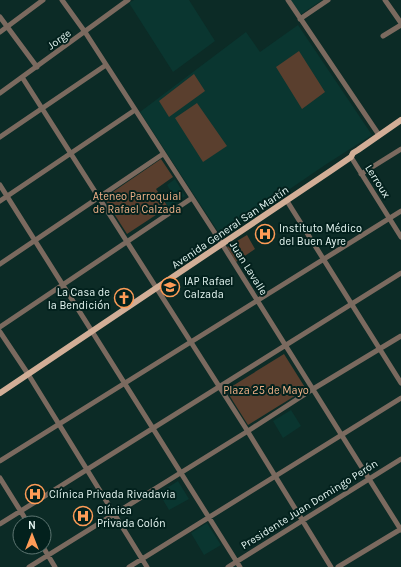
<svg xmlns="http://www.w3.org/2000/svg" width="401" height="567" font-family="Karla,sans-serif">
<rect width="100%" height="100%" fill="#0c2b26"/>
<path fill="#0a3630" d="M134,0H189L215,41L173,72L129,3Z
M290,0H322L300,15Z
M298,25L372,135L325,165L221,236L140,112L246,32L260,52Z
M175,179L185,196L168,207L165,202L174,196L167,185Z
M291,410L301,426L283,438L273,421Z
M178,481L189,499L169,510L159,493Z
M82,504L93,522L85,527L74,509Z
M207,523L221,545L204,555L191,533Z"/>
<path fill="#5a3f2e" d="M299,51L325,92L302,109L276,67Z
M194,74L205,91L169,117L159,101Z
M197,103L227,146L203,162L175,118Z
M161,159L173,177L156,189L168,207L127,234L104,198Z
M247,235L255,249L236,262L227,247Z
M284,354L306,389L248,425L226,390Z"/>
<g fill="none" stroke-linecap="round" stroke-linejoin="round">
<path stroke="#7b6a5f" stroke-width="5" d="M62,0L85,32L222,244L401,530
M288,0L379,135
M385,0L401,23
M0,17L37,67
M300,19L328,0
M0,32L43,0
M383,36L401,25
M22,77L245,427L331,567
M0,93L128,0
M0,137L106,65
M351,157L401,237
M361,174L401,149
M0,185L240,567
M0,201L135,110
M287,201L401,383
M0,264L163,154
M0,327L192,198
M0,332L28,374L147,567
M0,461L401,211
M0,478L28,523
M0,524L401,273
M43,547L55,567
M29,567L248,431L313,389L401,336
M129,567L401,398
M228,567L401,459
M338,567L401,529"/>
<path stroke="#d2ae97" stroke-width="6" d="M0,393L332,170L351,157L353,153L358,150L401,120"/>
</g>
<defs>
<g id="hospital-ring" transform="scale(1)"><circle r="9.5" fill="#03211d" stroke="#fe9c57" stroke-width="1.5"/><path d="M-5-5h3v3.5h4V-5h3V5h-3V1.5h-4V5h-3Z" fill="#fe9c57"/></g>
<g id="university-ring" transform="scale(1)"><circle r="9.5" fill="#03211d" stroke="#fe9c57" stroke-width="1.5"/><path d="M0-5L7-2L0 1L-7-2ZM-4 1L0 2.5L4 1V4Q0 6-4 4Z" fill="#fe9c57"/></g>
<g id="church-ring" transform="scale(1)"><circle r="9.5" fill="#03211d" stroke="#fe9c57" stroke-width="1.5"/><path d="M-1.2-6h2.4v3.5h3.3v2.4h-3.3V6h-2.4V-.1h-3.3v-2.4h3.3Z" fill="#fe9c57"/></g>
</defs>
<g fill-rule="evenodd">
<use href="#hospital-ring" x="265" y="234"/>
<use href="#university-ring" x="170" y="287"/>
<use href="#church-ring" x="124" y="298"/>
<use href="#hospital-ring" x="35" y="494"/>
<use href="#hospital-ring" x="83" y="516"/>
</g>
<g text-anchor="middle" stroke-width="4" stroke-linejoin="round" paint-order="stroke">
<g font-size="11" fill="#e3f4f0" stroke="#03211d">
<text transform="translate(59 39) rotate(-36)" y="4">Jorge</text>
<text transform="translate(378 181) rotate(58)" y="4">Lerroux</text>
<text transform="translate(230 227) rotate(-34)" y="4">Avenida General San Martín</text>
<text transform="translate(249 268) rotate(58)" y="4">Juan Lavalle</text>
<text transform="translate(309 504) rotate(-32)" y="4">Presidente Juan Domingo Perón</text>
</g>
<g font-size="11" fill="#efb087" stroke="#03211d">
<text x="137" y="200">Ateneo Parroquial<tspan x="137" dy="13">de Rafael Calzada</tspan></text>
<text x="266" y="394">Plaza 25 de Mayo</text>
</g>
<g font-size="11" fill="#e3f4f0" stroke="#03211d" text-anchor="start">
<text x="279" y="232">Instituto Médico<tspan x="279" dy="13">del Buen Ayre</tspan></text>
<text x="184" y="285">IAP Rafael<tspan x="184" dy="13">Calzada</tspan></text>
<text x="110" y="296" text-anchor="end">La Casa de<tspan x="110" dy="13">la Bendición</tspan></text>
<text x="49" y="498">Clínica Privada Rivadavia</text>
<text x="97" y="514">Clínica<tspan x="97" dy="13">Privada Colón</tspan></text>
</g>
</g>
<g transform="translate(32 535)"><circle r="19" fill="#03211d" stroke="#5d7571"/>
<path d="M0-3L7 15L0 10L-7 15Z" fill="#fe9c57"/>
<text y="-6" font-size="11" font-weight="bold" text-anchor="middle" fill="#e3f4f0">N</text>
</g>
</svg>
